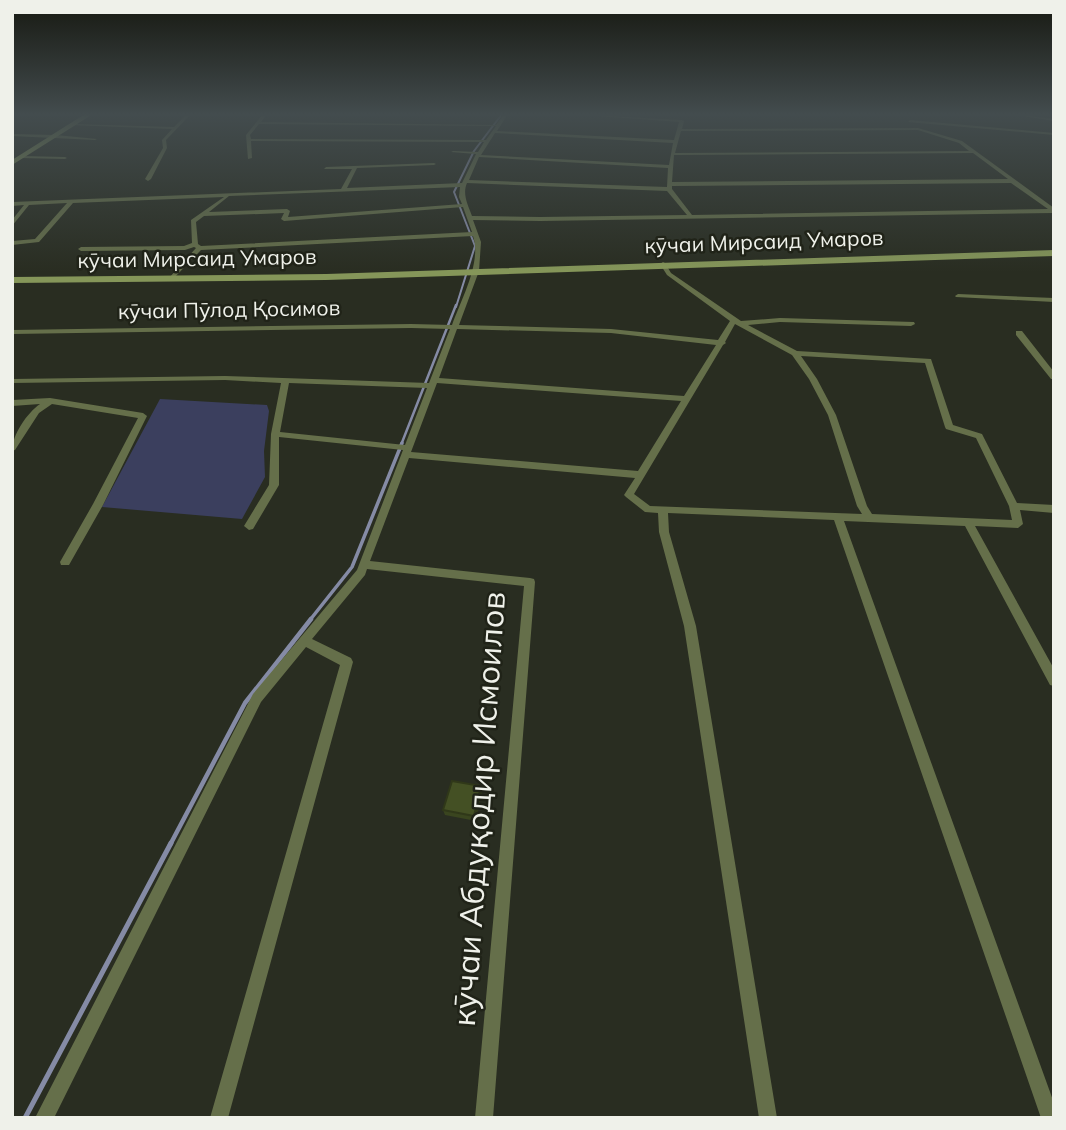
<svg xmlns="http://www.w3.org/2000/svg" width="1066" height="1130" font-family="Mulish,sans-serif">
<rect width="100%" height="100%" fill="#292d21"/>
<path fill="#3b3f5e" d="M160,399L267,405L269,411L264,451L265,477L242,519L102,507Z"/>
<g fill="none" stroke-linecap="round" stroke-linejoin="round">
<path stroke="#858ba5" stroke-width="2" d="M456,307L475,246L454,192L474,151L502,114"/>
<path stroke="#858ba5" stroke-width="2.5" d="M401,445L456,305"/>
<path stroke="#858ba5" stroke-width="3.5" d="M310,620L352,567L402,443"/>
<path stroke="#858ba5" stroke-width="4.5" d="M170,845L245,703L311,619"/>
<path stroke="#858ba5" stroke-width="5" d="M25,1118L171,843"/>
<path fill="#656f4a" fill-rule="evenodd" d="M187,114H191L166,140L167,148L151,179L148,181L145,179L163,148L162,140L172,129L71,125L73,124L174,127Z
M263,114H267L261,122L496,125L504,114H508L497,131L674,140L679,122L570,114L682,120L684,121L682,129L918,128L962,141L1054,208L1053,213L540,221L473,220L481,242L479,271L459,325L611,329L718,340L730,321L667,275L660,264L663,262L665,263L671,273L741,321L780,318L914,322L915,324L911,326L780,322L748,325L797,351L931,359L953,425L982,434L1017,503L1054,505V513L1020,510L1023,524L1018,528L975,526L1054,669V686L1050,685L965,526L844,521L1054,1103V1118H1041L834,520L668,513L669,532L696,626L777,1118H759L684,626L659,532L658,513L645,512L626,497L624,495L635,478L409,458L370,561L530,578L534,579L535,582L493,1118H475L524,586L367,569L365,575L312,639L351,658L353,662L228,1118H210L340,665L306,647L261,702L54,1118H35L253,694L357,570L403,450L279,437V485L253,529L249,530L244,526L269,485L271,434L281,383L225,380L12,383V379L225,376L429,383L450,329L411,328L12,334V330L411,324L452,325C461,300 482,262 473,236L201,250L172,280L169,278L196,248L194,247L185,250L81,251L78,249L81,247L184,246L192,243L191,220L224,197L73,203L39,242L12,245V241L35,239L67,203L29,205L12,226V220L24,205L12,206V202L341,189L352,169H324L326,167L434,163L436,164L434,165L357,168L347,188L462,183L476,154L451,152L453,151L478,152L484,142L251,141L252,158L248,159L246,135ZM259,124L494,126H496L486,140L251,139L250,135ZM918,130L959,143L969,151L675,153L681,131ZM495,133L673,143L669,165L481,155ZM973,153L1008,179L672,182L674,155ZM479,157L668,168L667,187L469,180ZM467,183L667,191L687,215L540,217L472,216C468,205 462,194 467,183ZM1011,183L1048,209L692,215L672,189V186ZM460,187L459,197L462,204L288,217L290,211L287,209L209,212L229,196ZM463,207L472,232L201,246L198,244L196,222L204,216L284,213L281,219L284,221ZM735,324L792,355L809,379L828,415L857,506L862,514L650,506L634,494L723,345L726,343L725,342ZM457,329L611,333L716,345L684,396L439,378ZM801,356L925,363L945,427L946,429L976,438L1009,506L1012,520L872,514L867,506L836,415L817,379ZM289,383L427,388L405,445L280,432ZM437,383L681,401L638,471L411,452Z
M1015,114L1054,119V121L1017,115Z
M910,120L1054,133V135L908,122Z
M12,134L56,135L97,139L95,140L12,136Z
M22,156L65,157L67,158L65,159L20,158Z
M958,294L1054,298V302L956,297L955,296Z
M1016,331H1022L1054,372V379H1051L1016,335Z
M50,398L143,413L147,416L103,505L69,565H61L60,562L93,504L138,418L52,404L39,413L15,450L12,451C12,435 27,413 40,404L12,406V400Z"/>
<path fill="#859659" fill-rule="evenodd" d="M85,114H93L12,165V160Z
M1054,250V256L326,280L12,283V277L326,274Z"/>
</g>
<path fill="#3a451f" d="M481,786L482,791L476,821L445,815L443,810Z"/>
<path fill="#303819" d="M481,786L482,791L476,821L474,816Z"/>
<path fill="#445024" stroke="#303819" stroke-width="2" d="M452,781L481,786L474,816L443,810Z"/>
<linearGradient id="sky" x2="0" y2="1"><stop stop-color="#171912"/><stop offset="0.42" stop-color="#434c4e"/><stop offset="1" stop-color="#434c4e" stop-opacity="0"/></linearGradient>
<rect width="1066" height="272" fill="url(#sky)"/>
<g text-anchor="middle" stroke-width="5" stroke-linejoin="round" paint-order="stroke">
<g font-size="21" fill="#eff1ea" stroke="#202318">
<text transform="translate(764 242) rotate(-2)" y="7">кӯчаи Мирсаид Умаров</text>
<text transform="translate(197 259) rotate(-1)" y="7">кӯчаи Мирсаид Умаров</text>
<text transform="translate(229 310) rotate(-1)" y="7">кӯчаи Пӯлод Қосимов</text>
</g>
<g font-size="32" fill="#eff1ea" stroke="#202318">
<text transform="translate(479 809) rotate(-86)" y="11">кӯчаи Абдуқодир Исмоилов</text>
</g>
</g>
<rect width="1066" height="1130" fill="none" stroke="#eff1ea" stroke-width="28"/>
</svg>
